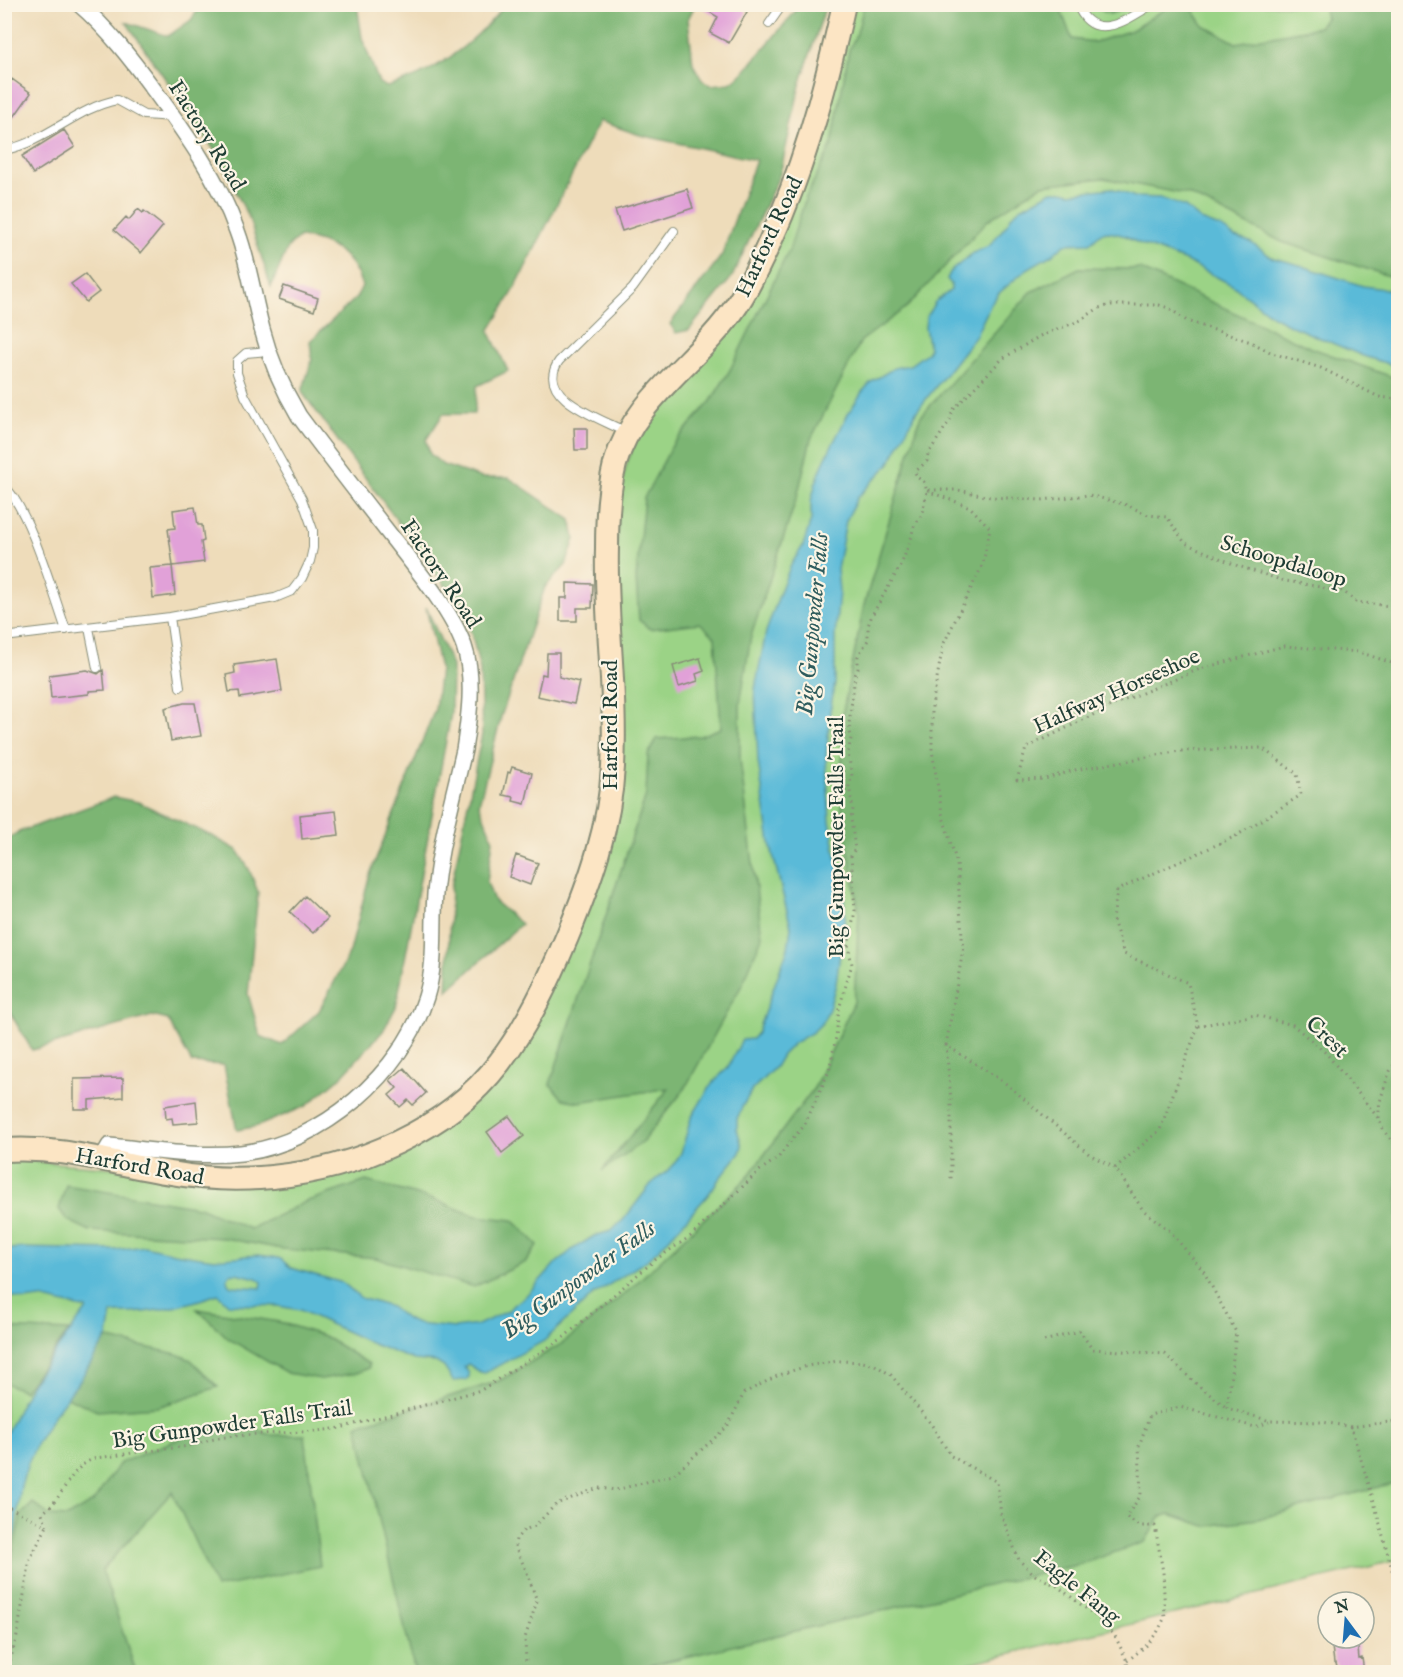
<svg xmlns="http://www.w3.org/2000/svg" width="1403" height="1677" font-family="'IM FELL English',serif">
<rect width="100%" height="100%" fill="#fcf5e5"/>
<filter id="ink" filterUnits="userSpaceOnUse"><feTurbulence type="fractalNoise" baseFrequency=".0167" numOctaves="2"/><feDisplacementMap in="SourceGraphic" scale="12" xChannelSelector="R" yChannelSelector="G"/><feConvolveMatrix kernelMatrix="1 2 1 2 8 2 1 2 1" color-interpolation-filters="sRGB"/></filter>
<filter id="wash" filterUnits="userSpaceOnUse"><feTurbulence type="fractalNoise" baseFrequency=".008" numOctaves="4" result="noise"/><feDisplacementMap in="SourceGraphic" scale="24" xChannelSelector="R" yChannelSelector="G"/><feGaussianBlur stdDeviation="1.35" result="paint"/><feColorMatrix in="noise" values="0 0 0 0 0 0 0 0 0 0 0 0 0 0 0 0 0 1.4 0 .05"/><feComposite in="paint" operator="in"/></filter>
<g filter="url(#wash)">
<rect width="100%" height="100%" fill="#eedcba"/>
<path fill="#9bd386" stroke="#5d885d" stroke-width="1.5" d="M854,5H1398V1560L933,1672H5L4,1160H21L293,1183L476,1102L601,878L619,498C623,471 630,448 645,424L740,316Z"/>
<path fill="#7cb573" stroke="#4e7954" stroke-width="1.5" d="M202,4L357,5L362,38L379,83L387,87C436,74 474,43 505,5H695L688,19L693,64L702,80L711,85L730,83L742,74L794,13L799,5H826L800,85L780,174L732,277L689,330L676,333L670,324L722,255L756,160L640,135L599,121L513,292L489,331L508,371L477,386L474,414H443L426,440L430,454L443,465L482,478H509L571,520L575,539L566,565L545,587L501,717L479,804L493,840L487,882L494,901L521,924L447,991L451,887L482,734L480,670L472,635L449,591L302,392L312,359L310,341L356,298L362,286C352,254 332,242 300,237L288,247L271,287L249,218L215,151L126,22L168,36L191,20Z
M864,5H1059L1072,39L1095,42L1132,30L1171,5H1190L1203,25L1236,43L1319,27L1326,18L1323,5H1398V279L1282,242L1189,195L1103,178L1042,185L988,220L907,307L861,341L811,439L797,497L751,636L740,704V759L762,937L743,983L684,1090L642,1142L602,1171L669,1088L579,1102L563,1099L550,1084L646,795L648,755L656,739L700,736L721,728L715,637L700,623L650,629L639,620L636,578L644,498L673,444L711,401L730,370L789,250L806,197L832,144L849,50L857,33Z
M1094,5V4L1132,5L1126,9L1109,14L1094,7Z
M1079,268L1140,269L1309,347L1398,379V1482L1258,1519L1205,1526L1170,1514L1160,1517L1145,1542L1081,1564L621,1672H415L357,1425L499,1381L563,1343L628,1291L746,1179L814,1088L854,1002L859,913L842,817V716L864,605L920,417L1031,292Z
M426,607L452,666L451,714L396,1007L383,1031L340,1078L306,1106L258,1126L237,1130L224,1065L192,1063L168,1020L152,1016L32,1050L5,1004V840L19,832L114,797L138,802L212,836L237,850L249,869L258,892L248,994L260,1036L282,1045L319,1011L350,952L369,877L435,709L440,669Z
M366,1181L435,1200L476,1216L513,1220L538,1245L526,1262L474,1287L376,1258L282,1249L224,1238L90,1231L67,1220L59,1209L66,1185L199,1207L250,1229L305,1202Z
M197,1309L279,1322L324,1336L369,1364V1368L357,1373L321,1379L287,1373L229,1339Z
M4,1328L69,1331L24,1391L5,1383Z
M104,1338L177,1354L191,1360L218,1387L158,1407L97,1411L67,1397Z
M238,1423L271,1435H305L320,1566L216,1588L172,1492L102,1570L136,1672H5V1588L21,1515L33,1503L50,1516L67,1517L93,1502L120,1463L188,1435Z"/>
<path fill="#5abad8" stroke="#3c7c86" stroke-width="1.5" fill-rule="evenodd" d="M1111,188L1135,197L1160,198L1185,207L1201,220L1222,228L1235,237L1250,242L1273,258L1293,263L1363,286L1398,291V367L1363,356L1294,327L1273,316L1232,285L1186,261L1136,242L1126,236L1109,232L1101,233L1090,243L1065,244L1053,254L1027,269L999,293L991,304L975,337L916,412L890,463L857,498L846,521L837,569L839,591L835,636V683L830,711L826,761L830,821L844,901L845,917L836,984L829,1009L822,1023L813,1032L794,1043L782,1055L775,1067L752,1090L742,1107L737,1119V1129L742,1146L740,1153L719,1179L708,1195L665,1243L646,1261L593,1295L544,1341L485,1373L480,1372L468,1364L464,1367L469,1373V1377L465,1380L453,1381L444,1367L436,1362L414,1360L375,1345L300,1310L278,1306L228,1304L218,1294C184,1306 148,1315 112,1313L108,1336L80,1380L57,1411L38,1441L28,1463L21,1486L15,1531L5,1569V1436L31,1384L87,1309L40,1298L25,1300L5,1295V1250L21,1248L116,1250L145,1246L174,1253L214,1259L258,1255L273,1257L281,1259L291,1268L343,1283L361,1298L391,1307L406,1319L417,1324L455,1328L478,1325L508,1311L513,1305L524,1298L554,1265L573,1249L594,1236L611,1231L624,1219L651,1184L672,1167L681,1153L691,1118L711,1085L728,1067L742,1040L752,1039L757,1033L788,948L791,927L770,843L758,761L755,689L766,632L783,584L792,563L803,546L811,520V501L816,482L825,459L848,414L862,392L871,382L894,368L910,365L928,352L929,348L925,328L926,318L935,302L951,290V284L947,279L951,271L973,253L989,246L1008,223L1012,215L1021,208L1052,191H1063L1071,193ZM236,1273L256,1278L262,1282L261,1288L231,1286L228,1283L227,1279L230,1274Z"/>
<g id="blocks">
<path fill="#e1a1d8" d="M696,4H735L747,12L729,43L710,33L718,17Z
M12,79L31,93L14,117L4,110V90Z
M64,130L75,147L33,174L22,156Z
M687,189L693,208L622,231L615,210Z
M138,209L143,213L144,211L163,226L141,253L114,230L126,217L129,220Z
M85,274L99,292L86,302L71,284Z
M284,286L318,298L314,311L279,299Z
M574,428H587V450H575Z
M195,507L198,525H202L204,541L201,542L204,562L173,566L168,529L175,528L173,510Z
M172,566L175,595L153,598L150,568Z
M567,583L593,584L592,608H577V621H560V598H567Z
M547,653H559V677L579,682L574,704L537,696L542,674L546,675Z
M700,658L704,671L696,674L698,681L679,687L673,666Z
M277,659L282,691L240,698L239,691L229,692L226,675L235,673L234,665Z
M87,670L98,674L103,670L105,690L89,691V694L51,698L49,675Z
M184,703H195L201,736L171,741L165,708Z
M512,767L532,773L525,804L513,801L514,797L503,795L508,772L510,773Z
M336,811L339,835L302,839L300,815Z
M516,855L538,863L530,885L509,877Z
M305,896L328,918L313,933L290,912Z
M404,1068L426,1093L413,1105L408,1100L400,1107L389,1095L397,1088L390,1080Z
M123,1078V1097L89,1100V1109H74V1079Z
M196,1101L198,1122L173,1124L172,1118L166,1119L165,1106Z
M509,1116L524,1136L502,1153L487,1132Z
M1331,1638H1357L1359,1659L1362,1658L1364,1672H1338L1336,1663H1334Z"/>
</g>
</g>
<g filter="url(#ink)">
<use href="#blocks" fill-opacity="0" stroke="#868c77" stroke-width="1.5"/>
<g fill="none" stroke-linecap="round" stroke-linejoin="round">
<g stroke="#868c77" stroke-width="10">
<path id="lane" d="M1077,4C1093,45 1127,20 1153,4
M769,24L783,4
M4,150C45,143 76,108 117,100L144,115L173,117
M626,432C602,419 533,397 559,361L633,288L674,231
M4,486C29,508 54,596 66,630
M170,617L180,687
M89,628L97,668
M4,637L170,617L275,598L292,591L302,578L310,561L313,548V530L302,499L245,396L237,373V361L246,353L268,351"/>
</g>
<g stroke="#868c77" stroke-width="18">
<path id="street" d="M79,4C108,29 132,60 154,90C186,134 219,180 237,231C249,263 253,296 262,329C270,360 283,389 299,416C330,458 362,499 394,540C416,568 452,612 464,646C475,678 469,718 464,750C454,794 441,839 436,884C431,923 438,958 426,997C403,1073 321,1144 241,1153C197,1158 152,1150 109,1146L102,1158"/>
</g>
<g stroke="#868c77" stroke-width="26">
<path id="secondary" d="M4,1150C67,1146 112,1164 171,1173C204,1179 238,1180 272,1177C355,1169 447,1131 499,1063C528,1025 549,980 567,937C590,882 610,826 613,767C617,694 605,621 607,548C607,520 608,491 615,464C634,397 700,361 737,305C755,277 769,245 782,214C810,146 828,76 844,4"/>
</g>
<path stroke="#868c77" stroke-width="3" stroke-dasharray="1.5 4.5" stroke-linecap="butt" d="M929,490H958L990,497L1042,500L1089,495L1127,505L1148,515L1167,517L1185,543L1238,566L1281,580L1343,591L1356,602L1398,607
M927,491L970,507L990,528L983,564L943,645L932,706V750L942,813L957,864L963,950L946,1045L1004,1082L1089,1154L1115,1168L1143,1210L1170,1231L1204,1272L1236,1332L1227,1408L1270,1421L1323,1422L1351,1427L1373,1498L1398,1592
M1198,1026L1255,1015L1293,1025L1326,1053L1379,1119
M946,1045L951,1100V1181
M1398,1061C1390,1068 1388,1075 1385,1086C1375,1113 1376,1127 1398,1146
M1115,1168L1160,1130L1198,1026L1188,983L1124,954L1113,920L1117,890L1236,836L1301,795L1297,774L1262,748L1180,751L1075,770L1045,779L1017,780L1026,748L1113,705L1200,669L1284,646L1359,652L1398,665
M1044,1341L1080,1331L1092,1349L1165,1354L1194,1382L1227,1408
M1350,1427L1398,1421
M4,1505L47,1526L42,1513C64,1499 68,1470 91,1460C97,1457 106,1457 113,1456C136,1452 158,1450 181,1447C196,1446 211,1438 226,1437C264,1432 302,1434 340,1428L481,1390L563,1338L655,1260L691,1236L759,1171L778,1158L792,1139L804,1126L829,1071L836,1037L839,1009L852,964L848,947L855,911L851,856L855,849L851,819L853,809L849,786L852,776L848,753L851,738L849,724L855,675L858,668V656L868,640V626L872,615L901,565L912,536L913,528L923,513L927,491L924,482L917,477L915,472L927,461L928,454L950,420L953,410L1002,359L1040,336L1079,321L1099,308L1111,305H1159L1169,308L1187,321L1251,342L1272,353L1321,368L1379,397L1398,399
M1127,1661L1147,1645L1158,1631L1165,1617L1163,1572L1155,1526H1139L1126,1517L1141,1495L1139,1446L1150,1415L1180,1407L1255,1427L1269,1422
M7,1672L17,1636L30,1559L47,1526
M529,1672L526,1665L525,1638L537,1601L526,1570L515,1547L516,1539L524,1530L535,1526L556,1504L598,1488L616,1490L673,1475L727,1427L744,1393L779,1375L807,1366L838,1361L863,1362L875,1365L891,1375L931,1424L951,1456L997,1482L1001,1514L1019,1560L1035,1575L1057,1586L1097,1617L1115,1636L1127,1661L1128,1672"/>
<use href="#lane" stroke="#fff" stroke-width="8"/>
<use href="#street" stroke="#fff" stroke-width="15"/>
<use href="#secondary" stroke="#fce5c4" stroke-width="22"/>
</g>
</g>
<g text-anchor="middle" stroke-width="4.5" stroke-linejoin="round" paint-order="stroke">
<g font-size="22" fill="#1f3d34" stroke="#fcf5e5">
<text transform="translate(208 135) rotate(58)" y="8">Factory Road</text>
<text transform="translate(768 236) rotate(-65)" y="8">Harford Road</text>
<text transform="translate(1284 560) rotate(17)" y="8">Schoopdaloop</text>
<text transform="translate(442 573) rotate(56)" y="8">Factory Road</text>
<text transform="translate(1116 690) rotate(-24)" y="8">Halfway Horseshoe</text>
<text transform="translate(609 725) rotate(-90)" y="8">Harford Road</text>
<text transform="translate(835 837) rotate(-90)" y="8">Big Gunpowder Falls Trail</text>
<text transform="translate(1328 1036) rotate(44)" y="8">Crest</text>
<text transform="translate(140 1165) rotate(10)" y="8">Harford Road</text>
<text transform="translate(232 1423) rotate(-8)" y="8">Big Gunpowder Falls Trail</text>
<text transform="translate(1078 1586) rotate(39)" y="8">Eagle Fang</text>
</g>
<g font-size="24" font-style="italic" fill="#2e5c5d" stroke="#fcf5e5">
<text transform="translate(812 624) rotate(-85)" y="8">Big Gunpowder Falls</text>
<text transform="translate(578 1279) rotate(-36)" y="8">Big Gunpowder Falls</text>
</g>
</g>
<rect width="1403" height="1677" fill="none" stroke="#fcf5e5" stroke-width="24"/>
<g transform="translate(1346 1620) rotate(344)"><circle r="28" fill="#fcf5e5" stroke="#a4ab9e" stroke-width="1.5"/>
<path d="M0-4.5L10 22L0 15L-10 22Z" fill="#1f6fb2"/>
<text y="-9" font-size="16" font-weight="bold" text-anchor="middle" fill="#1f3d34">N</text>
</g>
</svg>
